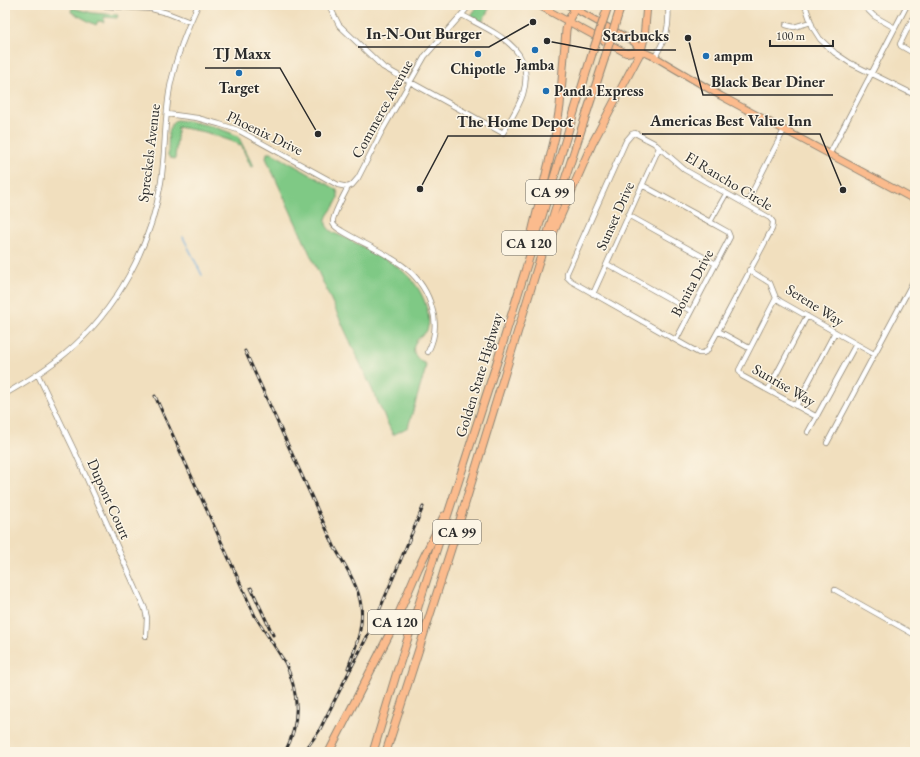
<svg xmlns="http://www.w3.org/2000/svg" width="920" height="757" font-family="'EB Garamond',serif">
<rect width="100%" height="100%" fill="#fcf5e5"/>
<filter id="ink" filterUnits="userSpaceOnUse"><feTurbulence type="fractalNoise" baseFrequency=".025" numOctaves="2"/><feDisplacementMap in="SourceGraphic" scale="8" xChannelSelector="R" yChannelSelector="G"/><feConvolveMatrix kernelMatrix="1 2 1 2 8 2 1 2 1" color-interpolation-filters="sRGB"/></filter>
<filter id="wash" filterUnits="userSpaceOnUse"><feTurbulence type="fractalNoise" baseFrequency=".012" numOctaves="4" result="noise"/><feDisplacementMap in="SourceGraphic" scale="16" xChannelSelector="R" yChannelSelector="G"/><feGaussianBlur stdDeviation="0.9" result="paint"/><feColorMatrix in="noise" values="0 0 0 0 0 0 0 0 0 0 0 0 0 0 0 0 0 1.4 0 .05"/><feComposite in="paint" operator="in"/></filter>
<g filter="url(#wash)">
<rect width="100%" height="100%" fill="#f1dfbe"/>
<path fill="#7fc985" stroke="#557a58" d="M478,5H491L482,22L471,16Z
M72,8L93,13L118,15L117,18L104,17V22L98,21L96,25L71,12Z
M177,120C198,122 218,127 238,136L253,166L251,167L241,145L239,146L237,143L205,132L178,127L175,159L170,158L168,155C169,145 166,124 177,120Z
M267,153H272L336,189C346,205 316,215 329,229C333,234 342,236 348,239C377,255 411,267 424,300C427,308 431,321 427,330C425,335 420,336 417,340C409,350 416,360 426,364L425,371L408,427L393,435L266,158Z"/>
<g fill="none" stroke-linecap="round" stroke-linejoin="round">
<path stroke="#68a8db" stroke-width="1.5" d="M183,237L202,275"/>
</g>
</g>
<g filter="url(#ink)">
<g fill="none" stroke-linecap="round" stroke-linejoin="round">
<g stroke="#8e8574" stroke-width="6">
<path id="minor" d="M92,5L152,9L167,13L190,22
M329,5L339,25L383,67L503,133C510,120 519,107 523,94C537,48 494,33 462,15
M805,5L813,28L820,39L835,53L850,63L915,95
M863,5L874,16L895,28
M915,17L913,18L900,44L901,46L915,54
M786,25L794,27L811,22
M655,57C666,38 670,28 668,5
M167,114L197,118L219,124L238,130L338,185L348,187
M635,133L654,143L685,170L770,218L773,222L772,229L718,331L707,351L703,353H699L688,347L571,281L567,277V273L626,141L632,134Z
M829,155L907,5
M642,185L710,222L728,232L730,237L676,340
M348,187C345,193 331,218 333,223C334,227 339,229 342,231C378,253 420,263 432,308C437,323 435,338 428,352
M348,187L352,185L358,178L382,131L425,56L470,5
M746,204L784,130
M628,215L716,264
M710,222L726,194
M607,264L691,311
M749,270L770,283L776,298L780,301L874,354
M593,294L659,148
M776,298L739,370L742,376L817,417
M718,331L749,348
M38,375L75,452L145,609L147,618L146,636
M768,390L807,316
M5,394C26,382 47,369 66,353C116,311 151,247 161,182C166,149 164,115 171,82C177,55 186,30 198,5
M796,406L835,332
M808,432L856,344
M827,443L915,278
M835,590L915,635"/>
</g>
<g stroke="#8e8574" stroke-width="8">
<path id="major" d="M538,5L626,53L641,51
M568,5L634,42L641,51L655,57L721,96L915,200"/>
</g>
<g stroke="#8e8574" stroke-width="9">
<path id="highway" d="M619,12L621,5
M550,240L592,144L641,51L644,38L647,5
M528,249L555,137L560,106L566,30L568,21L577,5
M329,752L393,627L418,569L444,516
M373,752L396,675L497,362L592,54
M386,752L452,546L554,213L604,60"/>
</g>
<use href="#minor" stroke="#fff" stroke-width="4.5"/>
<use href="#major" stroke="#fbbb8d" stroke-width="6"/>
<use href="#highway" stroke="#fbbb8d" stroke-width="7"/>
<g stroke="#2b2b2b" stroke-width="3">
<path id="rail" d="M245,351L335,548C365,598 370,612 348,668
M155,396L255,616L288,667
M251,588L273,635
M285,752C301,722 299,693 285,662
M304,752L319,731L374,623L423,507"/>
</g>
<use href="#rail" stroke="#fcf5e5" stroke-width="1.5" stroke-dasharray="4.5" stroke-linecap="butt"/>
<g stroke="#8e8574" stroke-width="9" stroke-linecap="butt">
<path id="highway-bridge" d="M592,54L608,6
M604,60L619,12"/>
</g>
<use href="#highway-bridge" stroke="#fbbb8d" stroke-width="7"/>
</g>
</g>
<g fill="#1f6fb2" stroke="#fcf5e5" stroke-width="1.5">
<circle cx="535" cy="50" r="4"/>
<circle cx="478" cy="54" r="4"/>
<circle cx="706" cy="56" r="4"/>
<circle cx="239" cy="73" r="4"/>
<circle cx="546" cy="91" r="4"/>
</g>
<g text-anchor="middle" stroke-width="3" stroke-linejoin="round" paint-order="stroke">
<g fill="#fcf5e5" stroke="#6a6863" stroke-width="1">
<rect x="526" y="180" width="48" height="24" rx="3"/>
<rect x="502" y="231" width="54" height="24" rx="3"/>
<rect x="433" y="520" width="48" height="24" rx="3"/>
<rect x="368" y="610" width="54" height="24" rx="3"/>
</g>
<g font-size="14" font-weight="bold" fill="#2b2b2b">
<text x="550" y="197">CA 99</text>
<text x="529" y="248">CA 120</text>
<text x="457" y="537">CA 99</text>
<text x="395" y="627">CA 120</text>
</g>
<g font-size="15" font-weight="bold" fill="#2b2b2b" stroke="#fcf5e5">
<text x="714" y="61" text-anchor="start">ampm</text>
<text x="535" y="70">Jamba</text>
<text x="478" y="74">Chipotle</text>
<text x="239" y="93">Target</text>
<text x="554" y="96" text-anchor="start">Panda Express</text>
</g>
<g font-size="15" fill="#2b2b2b" stroke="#fcf5e5">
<text transform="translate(382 109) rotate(-61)" y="5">Commerce Avenue</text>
<text transform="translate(265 133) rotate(26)" y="5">Phoenix Drive</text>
<text transform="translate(149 153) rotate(-83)" y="5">Spreckels Avenue</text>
<text transform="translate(729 181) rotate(31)" y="5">El Rancho Circle</text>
<text transform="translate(615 216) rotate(-66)" y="5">Sunset Drive</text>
<text transform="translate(692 283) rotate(-62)" y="5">Bonita Drive</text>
<text transform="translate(815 305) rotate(32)" y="5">Serene Way</text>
<text transform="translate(479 375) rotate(-73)" y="5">Golden State Highway</text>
<text transform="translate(784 385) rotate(30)" y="5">Sunrise Way</text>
<text transform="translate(109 499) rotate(66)" y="5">Dupont Court</text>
</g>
</g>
<path fill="none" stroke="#2b2b2b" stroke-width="1.5" d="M533 22L489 47H358M547 41L595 50H676M318 134L280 68H205M688 38L703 95H833M843 190L820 134H642M420 189L448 136H581"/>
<g fill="#2b2b2b" stroke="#fcf5e5" stroke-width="1.5">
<circle cx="533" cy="22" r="4"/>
<circle cx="547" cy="41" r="4"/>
<circle cx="318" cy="134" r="4"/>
<circle cx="688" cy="38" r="4"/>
<circle cx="843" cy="190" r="4"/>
<circle cx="420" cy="189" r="4"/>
</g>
<g font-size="16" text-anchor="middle" font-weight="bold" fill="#2b2b2b" stroke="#fcf5e5" stroke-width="3" stroke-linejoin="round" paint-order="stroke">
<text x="424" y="39">In-N-Out Burger</text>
<text x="636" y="41">Starbucks</text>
<text x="242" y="59">TJ Maxx</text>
<text x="768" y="87">Black Bear Diner</text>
<text x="731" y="126">Americas Best Value Inn</text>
<text x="515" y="127">The Home Depot</text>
</g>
<rect width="920" height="757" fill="none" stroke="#fcf5e5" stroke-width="20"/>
<path d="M770 40v6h63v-6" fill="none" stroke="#2b2b2b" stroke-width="2"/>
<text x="776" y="40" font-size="12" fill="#2b2b2b" stroke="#fcf5e5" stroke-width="3" paint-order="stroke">100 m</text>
</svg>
